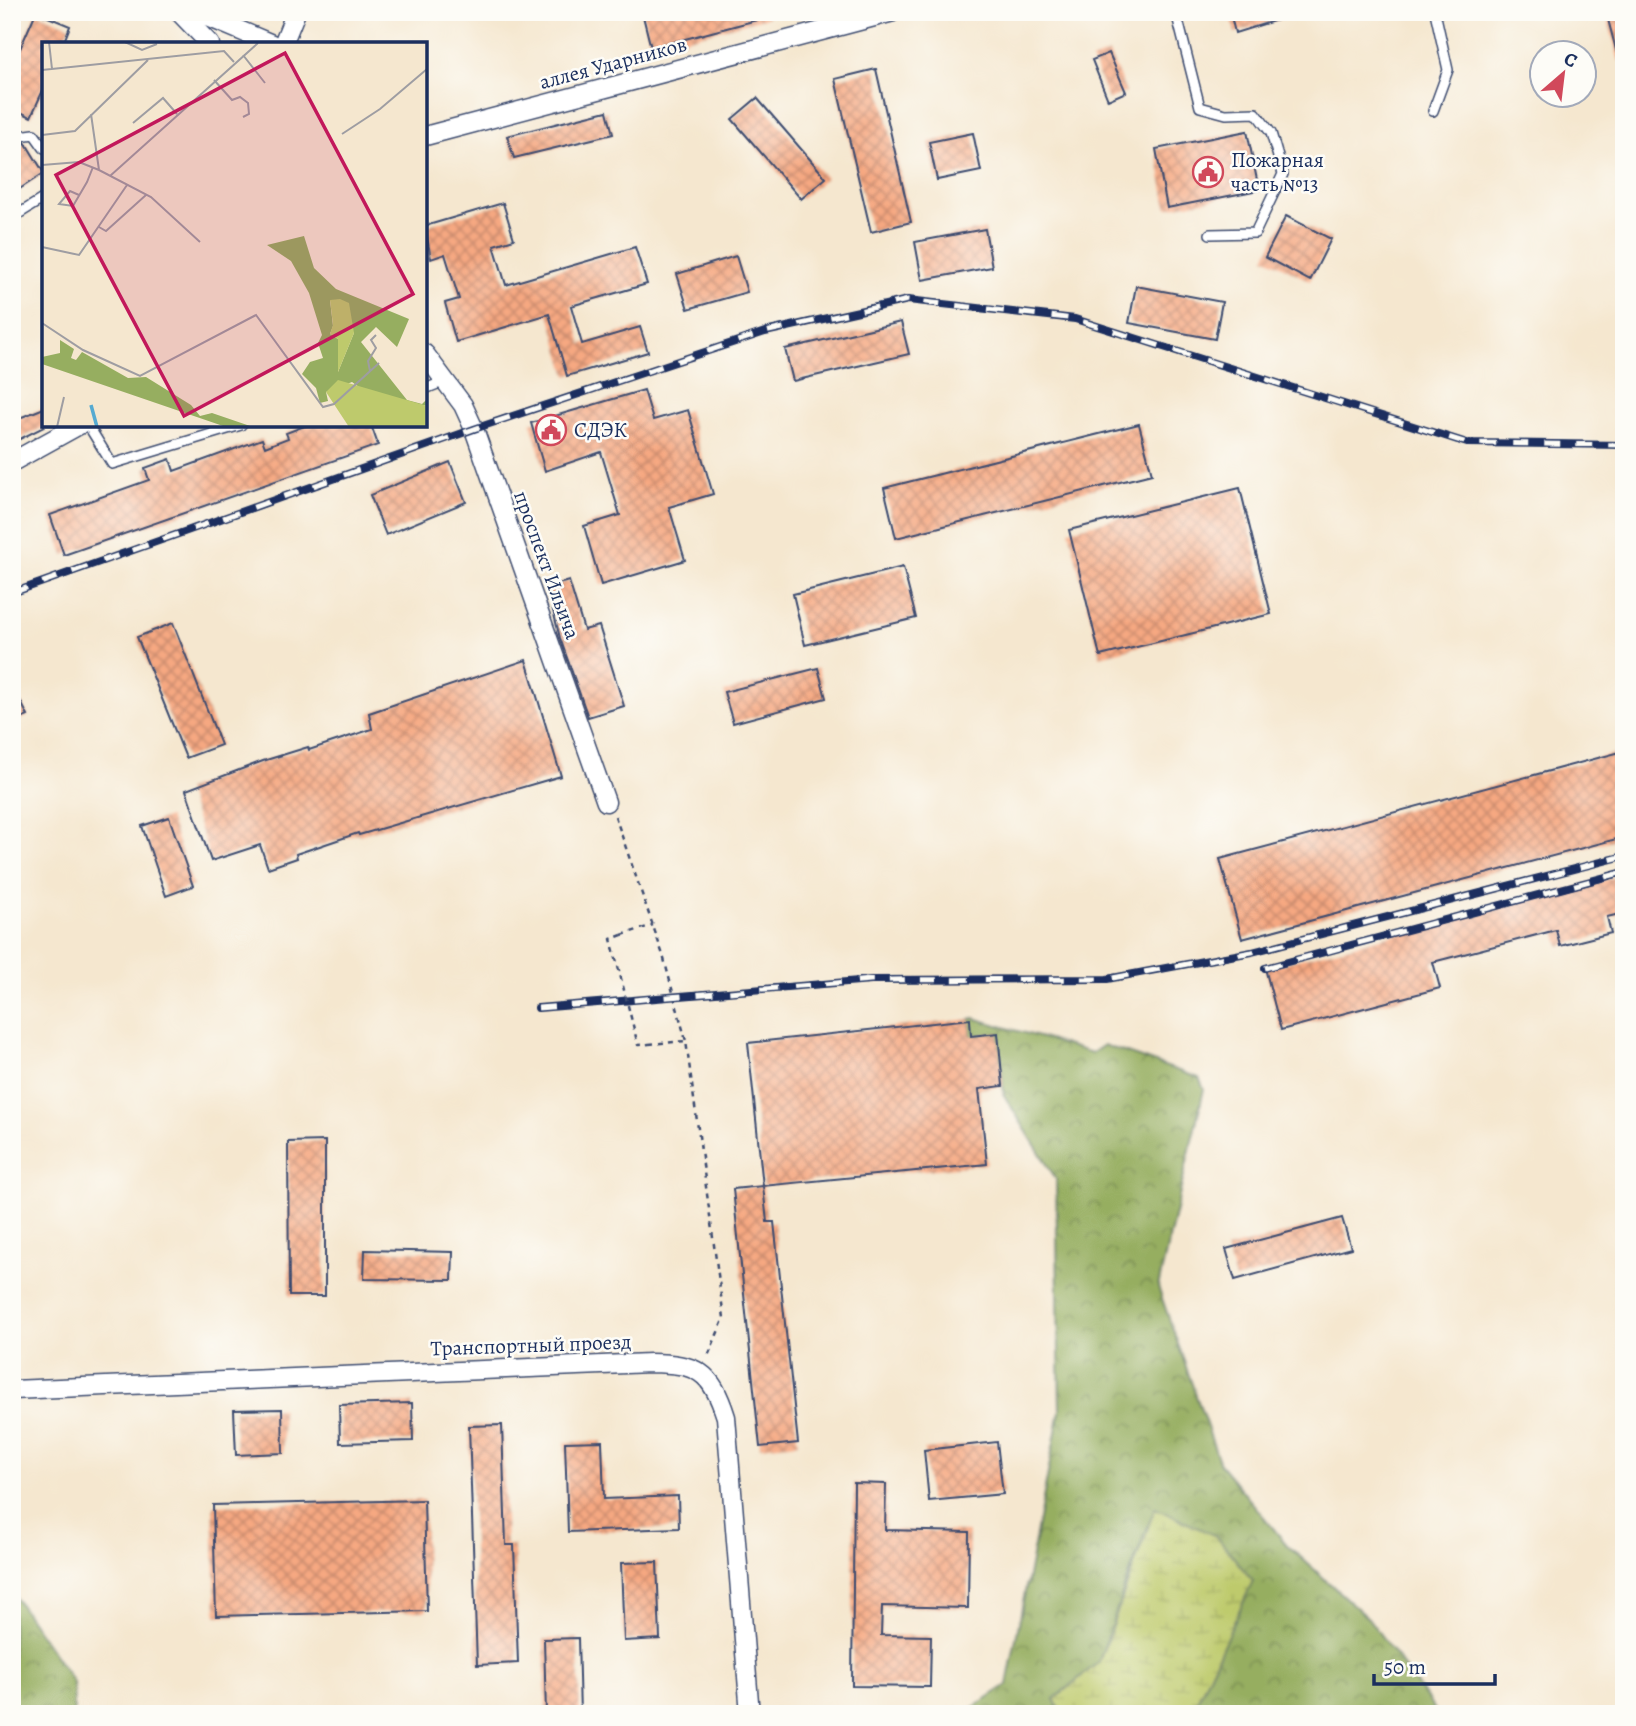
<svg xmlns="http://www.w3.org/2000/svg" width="1636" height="1726" font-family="Alegreya,serif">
<defs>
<pattern id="forest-crowns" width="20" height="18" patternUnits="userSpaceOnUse" patternTransform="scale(1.75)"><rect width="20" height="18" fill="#96ae60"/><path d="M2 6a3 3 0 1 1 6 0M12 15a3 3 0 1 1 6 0" fill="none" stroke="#7a8e52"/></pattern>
<pattern id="wetland-marsh" width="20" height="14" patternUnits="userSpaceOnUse" patternTransform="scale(1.75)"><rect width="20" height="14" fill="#beca6c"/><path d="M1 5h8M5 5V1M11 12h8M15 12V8" fill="none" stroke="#a3ae60"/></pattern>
<pattern id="building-cross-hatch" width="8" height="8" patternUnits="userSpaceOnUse" patternTransform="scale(1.75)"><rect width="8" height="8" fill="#f6a881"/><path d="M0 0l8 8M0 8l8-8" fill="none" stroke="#c6896d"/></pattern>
</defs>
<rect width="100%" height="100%" fill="#fdfcf7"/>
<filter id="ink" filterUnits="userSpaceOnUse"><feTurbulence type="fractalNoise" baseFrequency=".0143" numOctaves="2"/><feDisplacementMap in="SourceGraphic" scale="14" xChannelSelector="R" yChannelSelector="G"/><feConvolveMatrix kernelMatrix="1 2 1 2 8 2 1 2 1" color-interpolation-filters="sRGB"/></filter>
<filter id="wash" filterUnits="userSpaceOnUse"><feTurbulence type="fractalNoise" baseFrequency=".00686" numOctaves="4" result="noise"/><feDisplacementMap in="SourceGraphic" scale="28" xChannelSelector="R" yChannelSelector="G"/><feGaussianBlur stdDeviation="1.57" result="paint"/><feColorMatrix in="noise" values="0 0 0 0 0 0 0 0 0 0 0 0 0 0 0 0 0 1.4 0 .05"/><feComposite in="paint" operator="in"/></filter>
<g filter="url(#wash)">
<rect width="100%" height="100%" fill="#f5e7cf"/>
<path fill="url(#forest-crowns)" stroke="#586e5f" stroke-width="2" d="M974,1018L1092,1053L1104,1045L1199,1078L1204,1089L1158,1287L1220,1464L1287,1545L1368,1618L1438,1714H1191L1253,1581L1155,1509L1127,1580L1099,1662L1054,1699L1062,1714H963L1007,1685L1060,1411L1056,1179L1004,1095L998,1033L971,1036L970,1019Z
M12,1593L73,1682L74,1714H19L12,1706Z"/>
<path fill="url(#wetland-marsh)" stroke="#6c7c65" stroke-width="2" d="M1155,1508L1216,1536L1253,1581L1191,1714H1062L1054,1699L1099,1662Z"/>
<g id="blocks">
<path fill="url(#building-cross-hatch)" d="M36,12L70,26L63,44H44V88L31,117L12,108V67Z
M642,12H767L768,17L651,48Z
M1230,12H1293V15L1235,33Z
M1606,12H1624V61H1619Z
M1109,53L1126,92L1108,100L1092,60Z
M876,69L911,222L871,232L835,79Z
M757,98L826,178L801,199L732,119Z
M607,111L613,134L514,158L507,136Z
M1247,131L1259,190L1167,208L1156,149Z
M973,133L981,171L937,180L929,142Z
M25,142L44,173L12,194V151Z
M503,203L514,239L494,245L506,285L635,247L647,284L571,306L582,344L640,327L648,352L567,376L549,314L456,342L445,303L459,299L445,254L431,259L425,226Z
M1286,216L1331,239L1310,281L1265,257Z
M985,229L992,267L922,280L915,242Z
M736,256L747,292L688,309L677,274Z
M1136,286L1222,302L1215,339L1129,323Z
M901,322L909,354L793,381L785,349Z
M644,390L653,420L688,410L713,494L669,507L685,560L601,585L584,526L620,515L601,452L545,471L531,423Z
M44,408V427L12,443V421Z
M1139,424L1152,474L896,538L884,488Z
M307,425H371L378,445L64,555L50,515L149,480L145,468L170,459L174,471L262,439L265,447L288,438L286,433Z
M450,462L466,502L386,535L370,495Z
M1240,488L1271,614L1100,656L1069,530Z
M903,567L916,618L805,645L793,594Z
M569,581L584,630L599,626L624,706L588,717L560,638L547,587Z
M173,623L221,745L186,758L137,637Z
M526,660L561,776L359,835L358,833L296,854L297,858L268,868L260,845L211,861L186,790L263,761L308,747L309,750L372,729L369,713Z
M818,668L826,698L733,723L724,692Z
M12,684L28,716L12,723Z
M1624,751V837L1242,939L1220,859Z
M169,817L193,886L166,896L142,826Z
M1624,875V913L1607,917L1611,933L1560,946L1556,930L1433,962L1440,988L1281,1030L1265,968Z
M970,1019L971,1036L998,1033L1003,1086L979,1089L987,1164L763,1186L748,1043Z
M325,1141V1296H289L288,1142Z
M763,1186L767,1222H774L798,1443L760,1447L733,1189Z
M1342,1218L1351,1248L1235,1280L1226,1249Z
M365,1250L453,1252L452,1280L364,1279Z
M412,1403L413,1441L340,1443L339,1405Z
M282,1409L283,1453L236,1455L234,1410Z
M502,1425L506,1545H514L518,1663L477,1665L469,1426Z
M602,1441L604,1499L678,1496L679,1528L568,1532L565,1442Z
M997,1442L1003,1494L929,1501L924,1450Z
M854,1483L886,1484L885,1530L969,1532L968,1608L882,1606L881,1635L931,1636L930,1687L852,1686Z
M424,1500L427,1611L216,1616L213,1505Z
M657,1562L660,1639L624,1641L621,1563Z
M578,1638L580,1714H546L544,1639Z"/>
</g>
</g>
<g filter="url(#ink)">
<use href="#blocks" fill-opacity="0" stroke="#3c4b6f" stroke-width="2"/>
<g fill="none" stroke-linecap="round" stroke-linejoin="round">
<g stroke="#3c4b6f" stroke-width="12">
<path id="lane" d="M1176,12L1200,107L1226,114L1256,113L1271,133L1283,174L1255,233L1210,234
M1433,111L1448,70L1435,12
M12,137L34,134L44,148
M12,218L44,198
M425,389L445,381
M88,425L112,464L241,425"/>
</g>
<g stroke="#3c4b6f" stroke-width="21">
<path id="street" d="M179,12L210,44
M196,12L272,44
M283,44L296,12
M425,136L893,12
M425,354L463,405L474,429L606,802
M12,462L79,425
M12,1390L650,1363C697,1364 711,1370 726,1417L750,1714"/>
</g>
<path stroke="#3c4b6f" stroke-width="2.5" stroke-dasharray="5 5" stroke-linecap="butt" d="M615,816L663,955L686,1041L724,1318L708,1356
M622,935L653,925
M649,1044L686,1041"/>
<use href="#lane" stroke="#fff" stroke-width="9"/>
<use href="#street" stroke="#fff" stroke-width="18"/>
<g stroke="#1b2f5e" stroke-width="8">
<path id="rail" d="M12,593L474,429L765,332L908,300L1075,319L1467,443L1624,445
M1265,968L1624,872
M538,1008L871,980L1107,979L1252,952L1624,856"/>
</g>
<use href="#rail" stroke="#fdfcf7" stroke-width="5" stroke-dasharray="16" stroke-linecap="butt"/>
<path stroke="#3c4b6f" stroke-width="2.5" stroke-dasharray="5 5" stroke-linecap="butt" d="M622,935L611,939L638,1045L649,1044"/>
</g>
</g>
<defs>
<g id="civic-ring" transform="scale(1.575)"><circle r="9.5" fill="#fdfcf7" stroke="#d1495b" stroke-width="1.5"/><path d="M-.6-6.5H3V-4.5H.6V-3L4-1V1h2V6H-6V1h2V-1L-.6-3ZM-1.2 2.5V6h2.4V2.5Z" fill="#d1495b"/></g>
</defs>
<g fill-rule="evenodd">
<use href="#civic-ring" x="1208" y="172"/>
<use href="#civic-ring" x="551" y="430"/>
</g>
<g text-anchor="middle" stroke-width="5" stroke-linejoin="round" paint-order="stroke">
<g font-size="21" fill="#1b2f5e" stroke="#fdfcf7">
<text transform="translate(613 63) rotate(-15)" y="7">аллея Ударников</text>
<text transform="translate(547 565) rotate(70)" y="7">проспект Ильича</text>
<text transform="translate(531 1345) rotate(-2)" y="7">Транспортный проезд</text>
</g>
<g font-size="21" fill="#1b2f5e" stroke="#fdfcf7" text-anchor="start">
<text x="1231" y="167">Пожарная<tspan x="1231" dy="24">часть №13</tspan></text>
<text x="574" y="437">СДЭК</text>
</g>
</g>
<g transform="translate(42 42)">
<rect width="385" height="385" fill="#f5e7cf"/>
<path d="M262,194L272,226L294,247L367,277L355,305L334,285L319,300L365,358L380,362L385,357V364L324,350L310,340L284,350L286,359L278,361L274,346L260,332L268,320L281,316L276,301L280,293L267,251L249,219L225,203ZM288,258L312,291L296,330V297L288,292L291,284ZM18,298L32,307L29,316L34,318L40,310L86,336L104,335L149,363L158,374L170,371L211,385H184L0,322V315L18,311Z" fill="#96ae60" fill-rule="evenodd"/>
<path d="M298,257L307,261L312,291L296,330V297L288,292L291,283L288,258ZM296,338L385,364V385H307L284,350Z" fill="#beca6c"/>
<path fill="none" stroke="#55aad1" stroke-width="3.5" d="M49,363L55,385"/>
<path fill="none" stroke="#9e9da2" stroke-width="2" d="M7,0L10,27M83,0L100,8L115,2M201,13L223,41M0,28L182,9L192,20M172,38L190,58L198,55L206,61L207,72L201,75M49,72L57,128M91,81L121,56L135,72M300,92L338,67L385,27M0,93L33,89L106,18M0,123L37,120L57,128L109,155L158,200M68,134L216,1M37,153L28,149L17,162L31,164L45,140L51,125M57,185L64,189L104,153M0,205L37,213L85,143M0,281L41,308L98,334L214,273L281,365L292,362L337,321M328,329L326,319L334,306L329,298L334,293M15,385L22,355"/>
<path fill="#c2185b" fill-opacity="0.15" stroke="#c2185b" stroke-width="3.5" d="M243,11L371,252L142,374L14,133Z"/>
<rect width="385" height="385" fill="none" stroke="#1b2f5e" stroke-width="3.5"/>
</g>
<rect width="1636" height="1726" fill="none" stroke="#fdfcf7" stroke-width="42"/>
<g transform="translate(1563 74) rotate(28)"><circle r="33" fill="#fdfcf7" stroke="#a3aaba" stroke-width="2"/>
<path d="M0-5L12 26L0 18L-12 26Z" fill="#d1495b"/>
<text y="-10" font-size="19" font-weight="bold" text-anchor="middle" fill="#1b2f5e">С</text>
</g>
<path d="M1374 1674v10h121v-10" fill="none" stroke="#1b2f5e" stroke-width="3.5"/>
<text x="1384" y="1674" font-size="21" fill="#1b2f5e" stroke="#fdfcf7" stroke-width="5" paint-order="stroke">50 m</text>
</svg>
